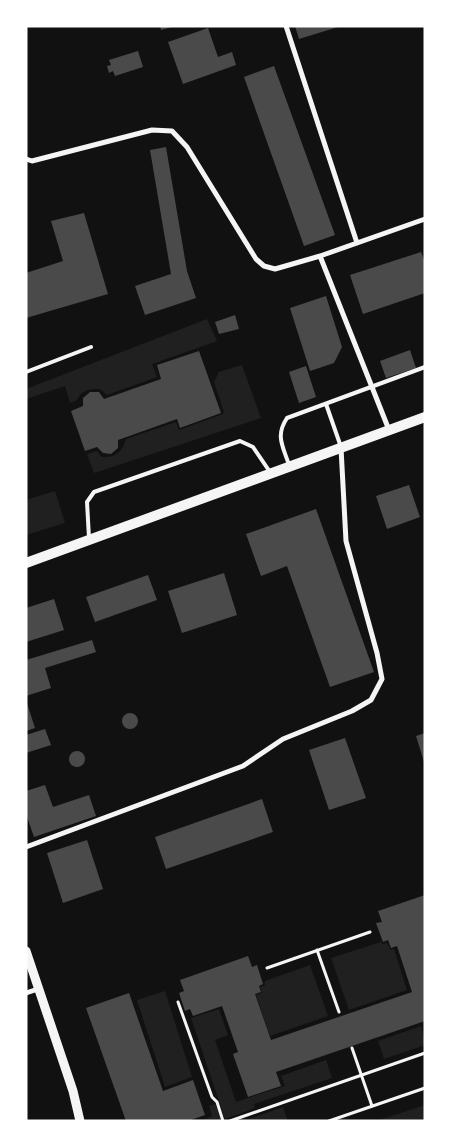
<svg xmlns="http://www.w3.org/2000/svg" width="451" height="1147" font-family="'Open Sans',sans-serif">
<rect width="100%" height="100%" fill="#111"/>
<path fill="#202020" d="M207,319L217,341L152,364L157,377L107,395L100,389C90,389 81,390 77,400L70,403L65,386L26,399V389Z
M242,365L261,418L94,473L87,454L97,451L102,457C116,458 122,452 126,439L176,422L179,430L223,414L224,412L214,382L219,372Z
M55,491L65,523L26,535V500Z
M381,942L383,944L387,943L391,950L394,949L407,990L349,1010L331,958Z
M310,965L328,1016L270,1036L256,995L262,993L260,987L265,985V981Z
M165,991L192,1077L165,1087L137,1000Z
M219,1009L228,1035L215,1040L236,1102L285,1086L281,1076L326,1060L332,1078L254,1104L255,1108L225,1119L191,1018Z
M421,1026L425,1039V1045L384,1059L378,1041Z
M215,1104L221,1120L200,1121L212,1116L209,1106Z
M425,1105V1121H377Z
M283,1107L288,1121H243Z"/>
<path fill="#4a4a4a" d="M160,26H172V27L161,30Z
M295,26H338V27L299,39Z
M208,28L218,57L232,52L236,65L183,84L168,42Z
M138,51L143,67L115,76L113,71L109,73L107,66L111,65L109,60Z
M274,66L335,235L304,246L244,77Z
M166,147L187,271L196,298L145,315L135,286L171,274L150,150Z
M84,213L108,294L26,318V273L63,261L51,221Z
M421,252L425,262V293L363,314L350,275Z
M326,296L342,347L334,363L310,371L290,308Z
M235,315L239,329L219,334L215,322Z
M410,350L416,368L386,378L380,361Z
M199,351L221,413L180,428L177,419L118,440V448L111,454L103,453L97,447L85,451L71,411L83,406V398L90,392H99L104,399L161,379L157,365Z
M306,366L316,397L299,403L289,372Z
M409,485L420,517L387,529L376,496Z
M316,509L374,672L330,687L287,566L261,576L246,534Z
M224,573L237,615L182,633L168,591Z
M148,575L157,600L95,622L86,597Z
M54,599L64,630L26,642V608Z
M92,640L96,652L45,668L51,688L26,696V660Z
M26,700L35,728L26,731Z
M122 721a8 8 0 1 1 16 0a8 8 0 1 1-16 0Z
M45,729L51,745L26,753V735Z
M425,733V762H424L416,736Z
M345,738L366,798L329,810L309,750Z
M69 759a8 8 0 1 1 16 0a8 8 0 1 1-16 0Z
M45,785L53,807L89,795L96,816L34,837L26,814V791Z
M262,799L273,832L166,869L155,837Z
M87,840L103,889L63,903L47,853Z
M425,895V1021L276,1072L281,1086L248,1097L233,1054L238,1052L222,1006L193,1016L190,1009L185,1011L179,993L184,991L180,980L248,956L252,967L257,965L263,984L259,986L261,992L255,994L271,1040L412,992L397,946L391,948L388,940L383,942L376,923L382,922L378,911Z
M129,993L163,1091L193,1080L205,1115L188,1121H126L86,1008Z"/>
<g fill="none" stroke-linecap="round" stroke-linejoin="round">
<path stroke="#f5f5f5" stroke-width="3" d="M317,950L339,1012
M267,968L370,932
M178,1002L212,1097L217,1102L223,1121
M352,1048L372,1106
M230,1121L425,1053
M329,1121L425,1088"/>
<path stroke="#f5f5f5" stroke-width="4" d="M26,372L91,347
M326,404L341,447
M289,465C283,446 275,436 287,418L425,367
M89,538L87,502L94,492L240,441L253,447L270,472"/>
<path stroke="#f5f5f5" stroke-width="5" d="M286,26L357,243
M26,159L32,161L152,130L172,131L187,147L256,259L264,266L275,269L320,256L425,219
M320,256L389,430
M26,847L243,766L283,739L352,711L371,700L382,679L377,653L346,541L341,448
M26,993L38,989"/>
<path stroke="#f5f5f5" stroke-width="9" d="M26,951L73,1091L80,1121"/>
<path stroke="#f5f5f5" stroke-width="10" d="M26,563L425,417"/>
</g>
<rect width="451" height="1147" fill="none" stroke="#ffffff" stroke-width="55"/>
</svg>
